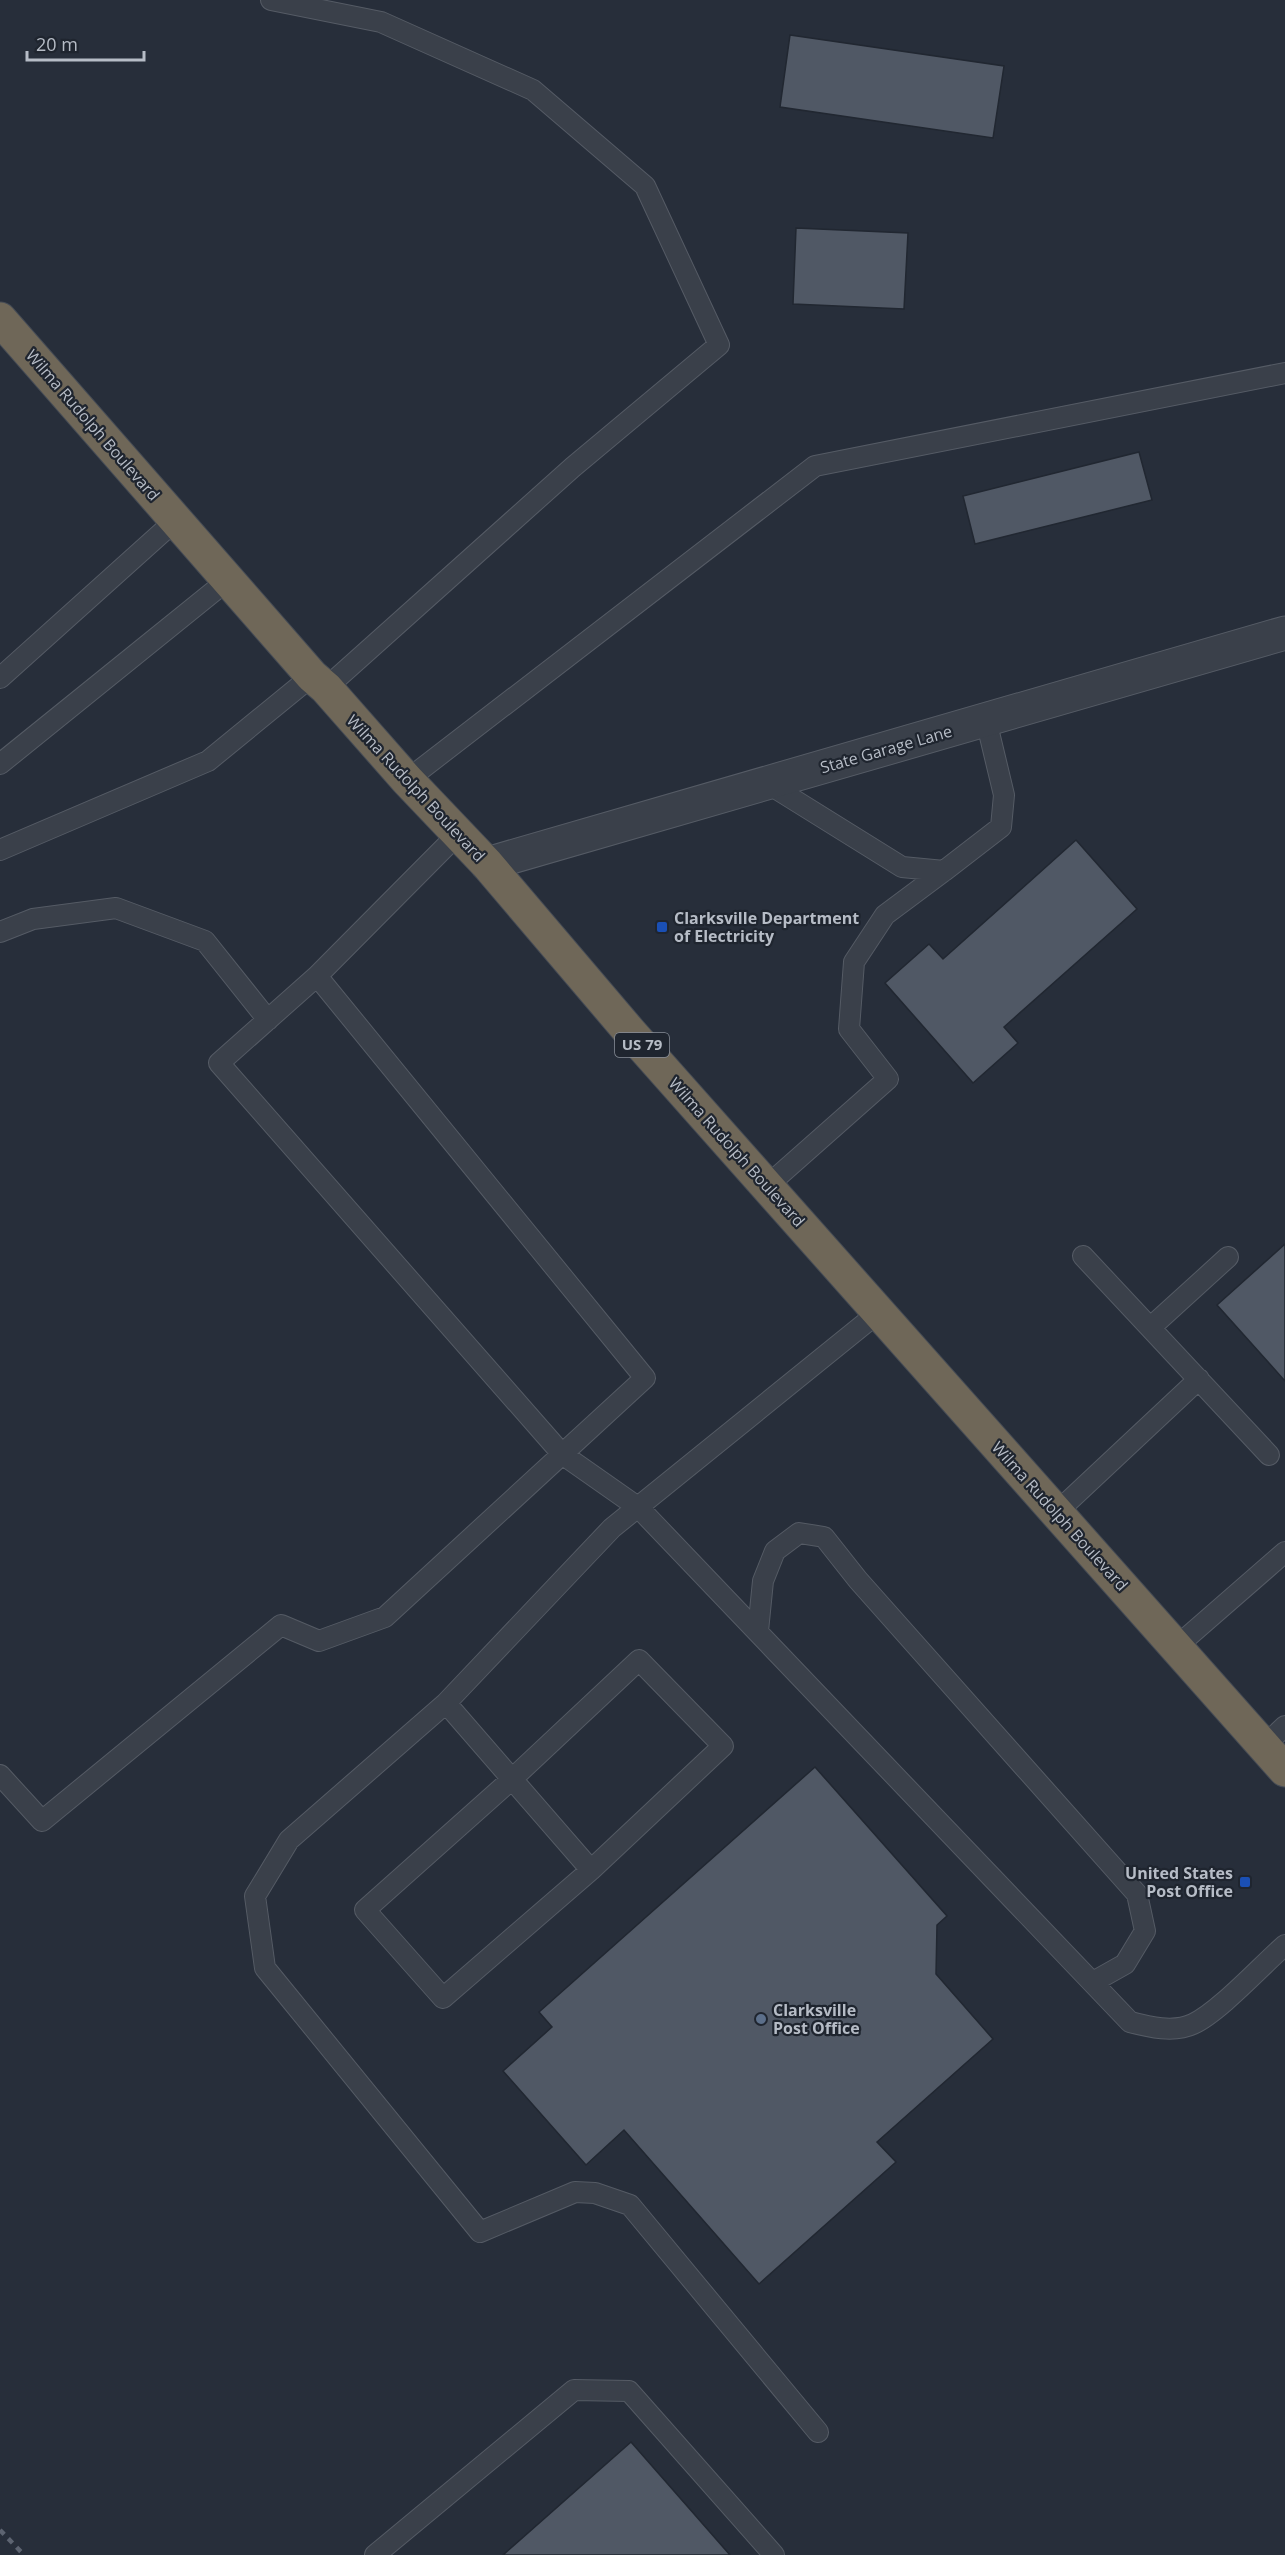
<svg xmlns="http://www.w3.org/2000/svg" width="1285" height="2555" font-family="'Open Sans',sans-serif">
<rect width="100%" height="100%" fill="#272e3a"/>
<path fill="#505865" stroke="#212731" stroke-width="1.5" d="M790,35L1004,66L993,138L780,107Z
M796,228L908,233L904,309L793,304Z
M1139,452L1152,500L975,544L963,496Z
M1076,840L1137,909L1004,1027L1018,1043L973,1083L885,983L929,944L943,959Z
M1285,1244V1381L1217,1305Z
M815,1767L947,1916L937,1925L936,1974L993,2039L877,2142L896,2162L759,2284L624,2130L586,2165L503,2071L552,2027L539,2012Z
M631,2442L730,2555H503Z"/>
<g fill="none" stroke-linecap="round" stroke-linejoin="round">
<g stroke="#555b65" stroke-width="22">
<path id="lane" d="M271,0L381,22L533,90L645,186L719,345L573,467L326,688
M0,678L177,519
M0,764L229,579
M407,780L815,466L1285,373
M767,783L902,867L944,871L1001,827L1004,795L986,720
M0,850L208,761L312,676
M0,932L33,919L116,908L205,941L268,1020
M317,976L219,1063L562,1454L639,1508L1130,2022C1149,2027 1174,2033 1193,2024C1219,2012 1262,1965 1285,1945
M767,1186L888,1079L849,1029L854,962L885,915L944,871
M1083,1256L1269,1455
M1151,1327L1228,1257
M1057,1512L1199,1379
M758,1631L763,1581L775,1551L799,1533L824,1537L858,1580L1137,1894L1145,1931L1125,1964L1093,1982
M1176,1647L1285,1552
M446,1703L591,1870L723,1746L639,1660L512,1779L365,1910L443,1998L591,1870
M1264,1746L1285,1726
M0,1775L42,1821L281,1625L319,1641L385,1617L645,1378L317,976L458,834
M818,2432L630,2205L595,2193L575,2192L480,2232L265,1968L255,1896L289,1840L446,1703L612,1528L879,1312
M375,2555L574,2390L629,2391L774,2555"/>
</g>
<g stroke="#555b65" stroke-width="35">
<path id="street" d="M487,864L1285,633"/>
</g>
<g stroke="#454b55" stroke-width="35">
<path id="highway" d="M0,319L312,676L326,688L407,780L487,864L629,1031L1285,1770"/>
</g>
<use href="#lane" stroke="#3a404a" stroke-width="20"/>
<use href="#street" stroke="#3a404a" stroke-width="33"/>
<use href="#highway" stroke="#6f6758" stroke-width="33"/>
<path stroke="#5d6471" stroke-width="4.5" stroke-dasharray="6 6" stroke-linecap="butt" d="M0,2530L24,2555"/>
</g>
<g fill="#1a4fb4" stroke="#1f252f" stroke-width="2">
<rect x="656" y="921" width="12" height="12" rx="3"/>
<rect x="1239" y="1876" width="12" height="12" rx="3"/>
</g>
<circle fill="#5c6f8a" stroke="#1f252f" stroke-width="2" cx="761" cy="2019" r="6"/>
<g text-anchor="middle" stroke-width="4.5" stroke-linejoin="round" paint-order="stroke">
<rect fill="#1f252f" stroke="#898f99" stroke-width="1.5" x="615" y="1033" width="54" height="24" rx="4.5"/>
<g font-size="15" font-weight="bold" fill="#b6bcc6">
<text x="642" y="1050">US 79</text>
</g>
<g font-size="16" fill="#b6bcc6" stroke="#1f252f">
<text transform="translate(93 425) rotate(49)" y="6">Wilma Rudolph Boulevard</text>
<text transform="translate(886 749) rotate(-16)" y="6">State Garage Lane</text>
<text transform="translate(416 788) rotate(47)" y="6">Wilma Rudolph Boulevard</text>
<text transform="translate(737 1152) rotate(48)" y="6">Wilma Rudolph Boulevard</text>
<text transform="translate(1060 1516) rotate(48)" y="6">Wilma Rudolph Boulevard</text>
</g>
<g font-size="16" font-weight="bold" fill="#b6bcc6" stroke="#1f252f" text-anchor="start">
<text x="674" y="924">Clarksville Department<tspan x="674" dy="18">of Electricity</tspan></text>
<text x="1233" y="1879" text-anchor="end">United States<tspan x="1233" dy="18">Post Office</tspan></text>
<text x="773" y="2016">Clarksville<tspan x="773" dy="18">Post Office</tspan></text>
</g>
</g>
<path d="M27 51v9h117v-9" fill="none" stroke="#b6bcc6" stroke-width="3"/>
<text x="36" y="51" font-size="18" fill="#b6bcc6" stroke="#1f252f" stroke-width="4.5" paint-order="stroke">20 m</text>
</svg>
